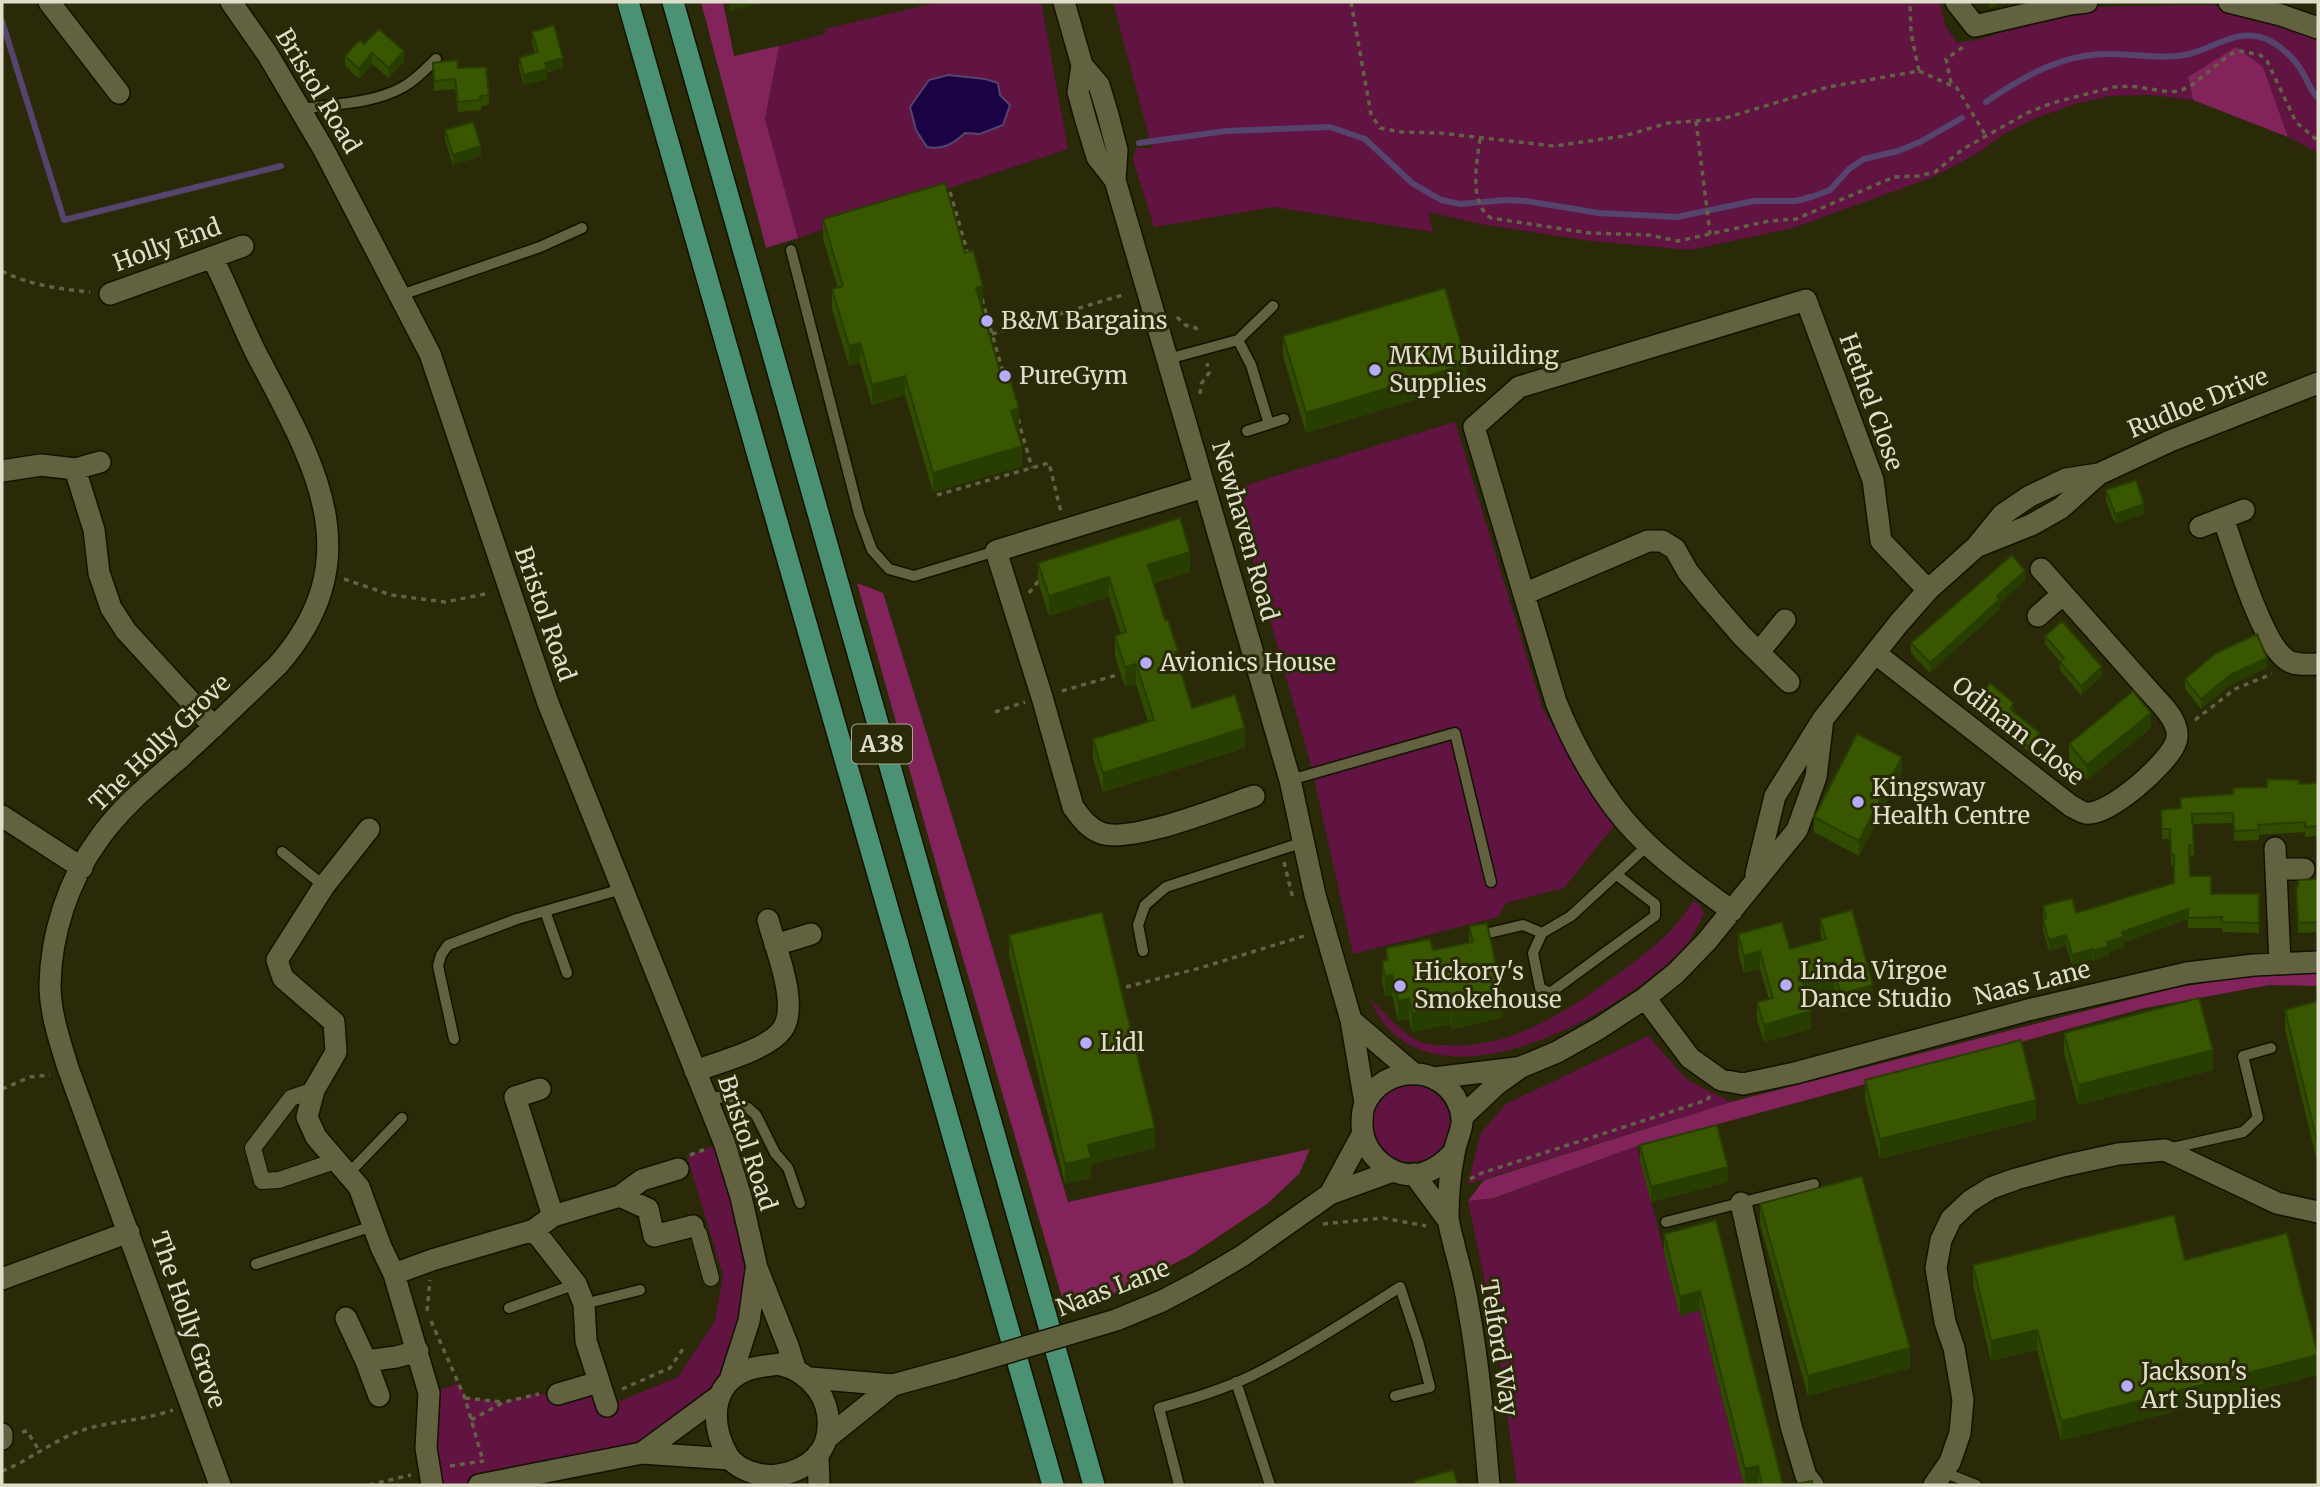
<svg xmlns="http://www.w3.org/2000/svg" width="2320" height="1487" font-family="Merriweather,serif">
<rect width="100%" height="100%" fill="#2a2a08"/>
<path fill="#611442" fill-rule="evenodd" d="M939,2H1041L1068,149L798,238L765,119L779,46L825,34V29ZM948,75L985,79L998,83L1000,95L980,134L965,133Z
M1113,2H1940L1945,25L1957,43L1981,39L2039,20L2095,7L2185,5H2213L2302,32L2318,41V153L2288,137L2263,67L2188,77L2193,100L2151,95L2110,96L2075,104L2036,118L2004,134L1976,154L1933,177L1793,228L1690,250L1591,241L1486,225L1428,212L1433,232L1274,207L1154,227L1133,160L1136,148H1152Z
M1455,422L1543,710L1616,823L1564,888L1506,903L1498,917L1353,954L1311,765L1233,489Z
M1693,901L1699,904L1704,914C1698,925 1693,936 1685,946C1625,1013 1424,1126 1370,999C1386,1014 1403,1036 1424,1043C1430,1045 1439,1045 1446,1045C1512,1050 1570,1009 1621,972C1649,951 1675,932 1693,901Z
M1648,1036L1687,1080L1731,1102L1468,1184L1481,1133L1506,1104Z
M1372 1123a39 39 0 1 1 78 0a39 39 0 1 1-78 0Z
M724,1142L757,1268L730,1380L642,1453L479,1485H432L429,1393L460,1383L466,1398L504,1402L536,1394H558L596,1383L608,1406L678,1377L715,1321L723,1275L687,1156Z
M1637,1146L1680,1315L1700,1310L1744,1485H1517L1497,1340L1468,1201L1495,1198Z"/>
<path fill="#82245b" d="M701,2H723L734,56L779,46L765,119L798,238L766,248Z
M2236,47L2263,67L2288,137L2193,100L2188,77Z
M857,583L883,593L979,903L1068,1202L1310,1149L1299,1174L1267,1204L1191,1255L1119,1292L1065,1308L950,914Z
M2277,971L2318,972V986L2269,985L2145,1008L1637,1146L1494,1198L1468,1201L1484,1180L1731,1102L2175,988Z"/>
<path fill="#1a0245" stroke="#55446d" stroke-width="2" d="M948,75L985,79L998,83L1000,95L1010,105L1003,125L980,134L965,133C953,144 943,150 927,147L916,130L910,107L929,80Z"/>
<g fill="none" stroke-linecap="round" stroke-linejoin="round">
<path stroke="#55446d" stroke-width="6" d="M2,21L64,220L281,166
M1986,102C2022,77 2064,53 2109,54C2136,54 2162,60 2189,54C2215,48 2238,27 2266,39C2282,46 2296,60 2304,75C2309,84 2311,91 2318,98
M1139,143L1226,131L1330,127L1365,139L1412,183L1441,200L1460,204L1506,200L1526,201L1599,213L1677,217L1754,201H1796L1814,196L1830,190L1849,169L1864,159L1898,151L1920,142L1962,118"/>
<g stroke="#121200" stroke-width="13">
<path id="service" d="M301,109C334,104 373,104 403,87C416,80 426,69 436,59
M791,250L859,514L872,550L889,569L914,576L996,551
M401,295L540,247L582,228
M1238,340L1251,365L1269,424
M1168,359L1238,340L1273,306
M1247,431L1284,419
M1290,780L1455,733L1491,882
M282,852L324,886
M1617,875L1655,904V916L1550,993L1540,988L1533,953L1542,933L1571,916L1648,845
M545,911L567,973
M1476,936L1523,925L1542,933
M1143,951L1138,925L1145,905L1166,887L1304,842
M454,1039L438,966L441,955L448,945L517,919L622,889
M705,1095L728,1099L747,1107L756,1115L775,1153L788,1168L800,1203
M2168,1149L2243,1132L2258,1118L2243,1056L2271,1048
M348,1174L402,1118
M1666,1222L1814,1184
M256,1264L373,1226
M584,1304L640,1290
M509,1308L576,1284
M1236,1382L1270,1485
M1943,1472L1976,1485
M1179,1485L1159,1408C1190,1399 1222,1390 1251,1376C1303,1350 1351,1318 1400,1287L1418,1341L1430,1387L1395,1396"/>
</g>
<g stroke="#121200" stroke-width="18">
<path id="pedestrian" d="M314,1090L291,1098L253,1148L262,1181L279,1180L335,1161
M693,1226L699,1234L711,1278"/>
</g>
<g stroke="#121200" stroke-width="24">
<path id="minor" d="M49,2L119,93
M1956,2L1975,26L2070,4L2087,2
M2229,2L2281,15L2318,28
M212,257C228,288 240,321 256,353C313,462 373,556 278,665C246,696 214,727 181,757C152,782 120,808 98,840C68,881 51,934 50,985C50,1013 60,1042 68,1068L220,1485
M110,294L243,246
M75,469L94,530L99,573L111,608L126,631L214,727
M2,471L41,465L75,469L100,462
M1204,487L996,551L1042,697L1073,807C1081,818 1088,828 1101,833C1131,844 1221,807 1254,796
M2223,518C2234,548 2262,645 2287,660C2296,666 2308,664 2318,664
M2200,527L2244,510
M1978,546L2031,525L2061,508L2099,474L2170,441L2318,383
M1524,594L1648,541H1662L1675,549L1688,572L1710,599L1742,636L1789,682
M2038,616L2063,594
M1759,652L1785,620
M1875,653L2071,806C2075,808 2081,812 2086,813C2109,816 2167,764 2175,744C2177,741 2178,733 2176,728C2173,715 2160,703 2151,693L2041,569
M2,816L82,868
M369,829L324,886L277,960L283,978L334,1022L336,1052L314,1090L307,1117L316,1137L359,1187L381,1247L394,1274L429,1393L426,1448L432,1485
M2275,848L2280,963
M2276,869H2304
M1756,874L1775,796L1823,719L1899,623L1928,590L1976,547L2002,515L2030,496L2066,479L2099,474
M1732,911C1699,887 1665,863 1637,834C1603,799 1574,747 1556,702L1474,427L1519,387L1806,300L1873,480L1881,541L1928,590
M775,945L811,934
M1645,998L1690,1058L1721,1080L1743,1084L1795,1073L2032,1009L2187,973L2254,965L2318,962
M695,1071C719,1062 767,1050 782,1030C800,1006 775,947 768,920
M1434,1078L1516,1068
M540,1089L515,1097L553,1216
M1462,1117L1496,1085L1521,1067L1557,1052L1598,1029L1645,998L1676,973L1707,941L1797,830L1816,777L1823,719
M620,1196L648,1209L654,1236L693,1226
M1741,1203L1791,1426L1806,1476L1813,1485
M534,1230L576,1284L584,1304L586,1341L607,1406
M394,1274L432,1260L534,1230L553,1216L620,1196L642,1180L678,1169
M2,1279L129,1232
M346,1318L366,1361L379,1396
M366,1361L396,1357L418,1351
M558,1394L599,1382
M2,1434V1439
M1934,1485L1950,1462L1960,1433L1963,1400L1954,1348L1945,1322L1936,1268L1941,1240L1951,1219L1970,1201L1991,1188L2016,1179L2063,1166L2118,1154L2165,1150L2277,1203L2318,1212"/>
</g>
<g stroke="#121200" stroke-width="24">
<path id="tertiary" d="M1064,2L1082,65L1099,85L1108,115L1117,150L1115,180L1290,780L1315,895L1351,1020L1365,1103
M1082,65L1078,92L1086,121L1097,157L1115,180
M1351,1020L1413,1073
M1454,1152C1446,1161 1436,1169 1424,1173C1393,1182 1363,1155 1362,1125C1362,1118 1362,1110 1365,1104C1382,1065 1441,1063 1458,1103C1468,1126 1457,1133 1454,1154C1450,1174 1448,1197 1448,1217C1449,1228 1453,1239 1455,1249C1460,1267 1465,1286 1468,1306C1479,1365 1484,1425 1489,1485
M1414,1174L1448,1220
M1330,1194L1362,1135
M1116,1320L1162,1301L1198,1282L1242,1256L1330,1194L1393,1171
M810,1378L893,1385L955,1368
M827,1438L893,1385
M642,1453L718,1397
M479,1485L642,1453L730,1459"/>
</g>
<g stroke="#121200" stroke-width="24">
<path id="secondary" d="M231,2L268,55L324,150L430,354L548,703L724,1142L741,1197L757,1268L788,1346L795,1368
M779,1364C811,1372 834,1400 827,1436C821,1466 781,1482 754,1473C744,1470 734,1465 728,1456C711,1426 709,1385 747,1370C756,1366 769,1366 779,1364Z
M730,1380L749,1321L756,1270
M818,1454L819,1485"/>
</g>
<g stroke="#121200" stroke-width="24">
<path id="trunk" d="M628,2L1053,1485
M673,2L1094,1485"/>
</g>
<path stroke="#626245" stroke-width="3.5" stroke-dasharray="5 5" stroke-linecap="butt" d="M1351,2L1371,114L1380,128L1402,132L1440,133L1554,146L1624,136L1668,123L1722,119L1828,87L1919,71L1911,33L1910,2
M1919,71L1957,88L1986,136
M1951,83L1946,59L1966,45
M1696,121L1710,234
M1480,139C1477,161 1468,203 1491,218L1590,233L1649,235L1678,241L1769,221L1796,219L1894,177L1918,176L1935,172L1963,149L2027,113L2052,103L2114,87L2131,86L2170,92L2180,91L2192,85L2229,55L2240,51L2260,55L2267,61L2296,122L2318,141
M950,192L968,254
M2,271C29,285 60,289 90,292
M982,299L1005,379
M1177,317L1185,325L1196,328L1199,335
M992,334L1126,294
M1200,394L1201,384L1209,373L1207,363
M1018,419L1032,468
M937,495L1049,463L1061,512
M344,579L391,595L445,602L490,593
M1029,593L1039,580
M1062,691L1117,675
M995,712L1025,702
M2195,720L2235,689L2272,674
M1284,862L1293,899
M1126,987L1200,968L1304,936
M2,1089L30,1077L50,1075
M690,1155L706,1149
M1470,1179L1482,1173L1707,1100L1710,1096
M1323,1224L1383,1218L1426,1226
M427,1311L430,1280
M431,1321L465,1398L483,1461
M622,1389L670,1368L683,1349
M465,1398L502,1402
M471,1420L504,1402L539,1394
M22,1432L27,1431L40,1452
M450,1466L484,1461
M2,1471C31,1460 56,1438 86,1429C114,1421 145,1420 173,1410
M369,1485L411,1475"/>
<use href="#service" stroke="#626240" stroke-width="10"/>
<use href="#pedestrian" stroke="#626240" stroke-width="16"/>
<use href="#minor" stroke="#626240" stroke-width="21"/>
<use href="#tertiary" stroke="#626240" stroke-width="21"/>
<use href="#secondary" stroke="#626240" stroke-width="21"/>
<use href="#trunk" stroke="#4b9274" stroke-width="21"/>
<g stroke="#121200" stroke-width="24" stroke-linecap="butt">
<path id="tertiary-bridge" d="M955,1368L1116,1320"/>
</g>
<use href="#tertiary-bridge" stroke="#626240" stroke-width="21"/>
</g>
<path fill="#314b00" d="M532,32L563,68L547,73V79L524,85L519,68V58L535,53L532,42Z
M364,44L404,61L389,78L372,64L359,79L345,66V56Z
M433,63L458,68L489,95V105L481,106V110L458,112L455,89L434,91Z
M445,130L481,156L453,165L445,140Z
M823,219L965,253L983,306H981L1001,375L1019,428L1017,429L1022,466L933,492L905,395L872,405L860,363L849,366L832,309V289L838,288L823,239Z
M1283,336L1467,384L1306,433L1283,356Z
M2106,490L2144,514L2115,524L2106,501Z
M1038,563L1190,572L1154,583L1178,661L1192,708L1245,748L1103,792L1093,759V739L1148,722L1136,684L1125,687L1115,656V636L1121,634L1109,597L1049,616L1038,582Z
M2025,581L2000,603V609L1930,673L1911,653V643Z
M2045,636L2102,676L2081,695L2060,670V662L2045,644Z
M2267,668L2230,685L2201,709L2185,689V679Z
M1974,703L2014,708L2012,711L2040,738L2029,752L1974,708Z
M2151,728L2087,780L2069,759V744Z
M1902,772L1859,856L1814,832V817Z
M2318,783V836L2305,837V832L2259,835V840L2234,841L2233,823L2193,824L2194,855L2189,856L2190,876L2211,894H2259V933L2222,932V928H2188V919L2124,942V947L2109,952V956L2093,961L2092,959L2072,965L2066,945L2049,951L2043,930V906L2076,913L2174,883V865H2171L2170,839H2162L2161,810L2180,809V798L2233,794L2267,787Z
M2318,879V932L2298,933L2296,886Z
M1820,919L1873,1003L1841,1012L1834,989L1807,997L1811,1029L1764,1042L1757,1020V1002L1769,999L1760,969L1744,973L1738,952V934L1790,949L1821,940Z
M1469,926L1503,1018L1452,1029L1451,1024L1412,1032L1409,1019L1398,1021L1392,995L1385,996L1382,981V961L1386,960V948L1433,950L1469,943Z
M1009,935L1155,1148L1091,1164V1178L1065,1184L1009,955Z
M2318,1001V1165L2285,1029V1010Z
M2064,1033L2213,1070L2078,1105L2064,1053Z
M1865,1080L2036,1120L1880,1159L1865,1100Z
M1640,1145L1728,1182L1651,1202L1640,1160Z
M1760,1204L1910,1368L1808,1396L1760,1224Z
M1716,1220L1783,1485H1744L1700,1310L1680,1316L1664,1253V1234Z
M2185,1260L2061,1441L2037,1350L1991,1361L1973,1284V1265Z"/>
<path fill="#283d00" d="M730,2H766L730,11Z
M1989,2H2002L1989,9Z
M404,51V61L389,78V68Z
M372,53V64L359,79V69Z
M563,58V68L547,73V79L524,85V75L545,63Z
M481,146V156L453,165V155Z
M983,286V306L976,308V288Z
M860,343V363L849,366V346Z
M1467,364V384L1306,433V413Z
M905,376V395L872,405V385Z
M1019,408V428L1011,430V411Z
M1022,446V466L933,492V473Z
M2144,504V514L2115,524V514Z
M1190,552V572L1148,585V565Z
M2025,571V581L2000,603V609L1930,673V663L1997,596Z
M1109,577V597L1049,616V596Z
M2267,658V668L2230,685L2201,709V699L2230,675Z
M1136,664V684L1125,687V667Z
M2102,667V676L2081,695V686Z
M2151,713V728L2087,780V765Z
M1245,728V748L1103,792V773Z
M2040,733V738L2029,752V747Z
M1902,757V772L1859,856V841Z
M2188,909V919L2124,942V947L2109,952V956L2093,961V951L2122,932Z
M2066,935V945L2049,951V940Z
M2092,949V959L2072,965V955Z
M1760,951V969L1744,973V956Z
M1834,971V989L1802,998V981Z
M1392,975V995L1385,996V977Z
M1873,985V1003L1841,1012V994Z
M1503,998V1018L1452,1029V1009Z
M1409,999V1019L1398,1021V1001Z
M1451,1005V1024L1412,1032V1013Z
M1811,1011V1029L1764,1042V1025Z
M2213,1050V1070L2078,1105V1085Z
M2036,1100V1120L1880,1159V1139Z
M1155,1128V1148L1091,1164V1178L1065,1184V1164L1088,1145Z
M1728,1167V1182L1651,1202V1187Z
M1700,1291V1310L1680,1316V1297Z
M2037,1330V1350L1991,1361V1341Z
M1910,1348V1368L1808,1396V1376Z
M2318,1355V1375L2061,1441V1421Z
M1758,1466V1485H1745V1469Z"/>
<path fill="#395700" stroke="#283d00" stroke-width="2" d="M554,25L563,58L545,63L547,69L524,75L519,58L538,52L532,32Z
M379,29L404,51L389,68L372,53L359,69L345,56L359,40L364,44Z
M457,60L458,68L486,67L489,95L480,96L481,100L458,102L455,79L434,81L433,63Z
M473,122L481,146L453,155L445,130Z
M945,183L965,253L973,250L983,286L976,288L1001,375L1008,373L1019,408L1011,411L1022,446L933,473L905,376L872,385L860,343L849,346L832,289L843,286L823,219Z
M1445,288L1467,364L1306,413L1283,336Z
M2136,480L2144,504L2115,514L2106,490Z
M1180,518L1190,552L1148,565L1165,620H1168L1178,651L1175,652L1192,708L1235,695L1245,728L1103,773L1093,739L1154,720L1136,664L1125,667L1115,636L1126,632L1109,577L1049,596L1038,563Z
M2012,555L2025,571L1997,596L2000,599L1930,663L1911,643Z
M2062,621L2102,667L2081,686L2060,662L2064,658L2045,636Z
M2257,634L2267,658L2230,675L2201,699L2185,679L2216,653Z
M1990,683L2014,703L2010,709L2040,733L2029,747L1974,703Z
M2133,691L2151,713L2087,765L2069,744Z
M1857,734L1902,757L1859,841L1814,817Z
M2267,779L2299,780V784L2318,783V826L2305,827V822L2258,825L2259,830L2234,831L2233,813L2192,814L2194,845L2189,846L2190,876H2211V894H2259V923L2222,922V917L2188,918V909L2122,932L2124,937L2107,942L2109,946L2093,951L2092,949L2072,955L2066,935L2049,940L2043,920L2046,918L2043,906L2072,898L2076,913L2174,883V855H2171L2170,829H2162L2161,810L2181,808L2180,798L2233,794V788L2267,787Z
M2318,879V922L2298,923L2296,886H2298V880Z
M1852,910L1873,985L1841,994L1834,971L1802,981L1811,1011L1764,1025L1757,1002L1773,998L1760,951L1744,956L1738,934L1782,922L1790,949L1826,939L1820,919Z
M1102,912L1155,1128L1088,1145L1091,1158L1065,1164L1009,935Z
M1487,923L1503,998L1452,1009L1451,1005L1412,1013L1409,999L1398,1001L1392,975L1385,977L1382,961L1388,960L1386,948L1430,939L1433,950L1473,942L1469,926Z
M2199,998L2213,1050L2078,1085L2064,1033Z
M2318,1001V1145L2285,1010Z
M2021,1040L2036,1100L1880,1139L1865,1080Z
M1717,1125L1728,1167L1651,1187L1640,1145Z
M1862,1176L1910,1348L1808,1376L1760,1204Z
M2174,1215L2185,1260L2287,1233L2318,1355L2061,1421L2037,1330L1991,1341L1973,1265Z
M1716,1220L1783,1485H1762L1758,1466L1745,1469L1700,1291L1680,1297L1664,1234Z
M1453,1470L1458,1485H1415L1414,1481Z
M1812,1481L1813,1485H1791Z"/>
<g fill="#b5acf9" stroke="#2a2a08" stroke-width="2.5">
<circle cx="987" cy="321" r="7"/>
<circle cx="1375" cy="370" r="7"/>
<circle cx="1005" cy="376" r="7"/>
<circle cx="1146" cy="663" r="7"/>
<circle cx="1858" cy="802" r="7"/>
<circle cx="1786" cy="985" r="7"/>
<circle cx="1400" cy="986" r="7"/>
<circle cx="1086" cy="1043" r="7"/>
<circle cx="2127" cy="1386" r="7"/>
</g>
<g text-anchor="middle" stroke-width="6" stroke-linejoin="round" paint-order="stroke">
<rect fill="#2a2a08" stroke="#a8a890" stroke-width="2" x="852" y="724.5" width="60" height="39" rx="5"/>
<g font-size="23" font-weight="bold" fill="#dedecb">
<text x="882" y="752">A38</text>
</g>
<g font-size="24" fill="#dedecb" stroke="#2a2a08">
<text transform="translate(318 91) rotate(59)" y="8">Bristol Road</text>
<text transform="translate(167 245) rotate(-20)" y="8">Holly End</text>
<text transform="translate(1871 402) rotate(70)" y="8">Hethel Close</text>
<text transform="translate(2198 403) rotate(-22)" y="8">Rudloe Drive</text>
<text transform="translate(1245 531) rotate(74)" y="8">Newhaven Road</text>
<text transform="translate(545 614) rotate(71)" y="8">Bristol Road</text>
<text transform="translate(2018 731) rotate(38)" y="8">Odiham Close</text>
<text transform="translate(160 743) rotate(-44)" y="8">The Holly Grove</text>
<text transform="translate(2032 983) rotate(-14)" y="8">Naas Lane</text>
<text transform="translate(747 1143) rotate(72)" y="8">Bristol Road</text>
<text transform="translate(1113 1288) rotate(-21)" y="8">Naas Lane</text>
<text transform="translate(188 1320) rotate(71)" y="8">The Holly Grove</text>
<text transform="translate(1499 1348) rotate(81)" y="8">Telford Way</text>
</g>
<g font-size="24" fill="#dedecb" stroke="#2a2a08" text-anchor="start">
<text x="1001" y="329">B&amp;M Bargains</text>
<text x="1389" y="364">MKM Building<tspan x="1389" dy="28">Supplies</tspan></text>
<text x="1019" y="384">PureGym</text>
<text x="1160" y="671">Avionics House</text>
<text x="1872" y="796">Kingsway<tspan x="1872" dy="28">Health Centre</tspan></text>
<text x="1800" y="979">Linda Virgoe<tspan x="1800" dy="28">Dance Studio</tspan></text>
<text x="1414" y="980">Hickory's<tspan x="1414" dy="28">Smokehouse</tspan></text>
<text x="1100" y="1051">Lidl</text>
<text x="2141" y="1380">Jackson's<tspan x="2141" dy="28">Art Supplies</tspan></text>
</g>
</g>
<rect width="2320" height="1487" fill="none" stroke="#dedecb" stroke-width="7"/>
</svg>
